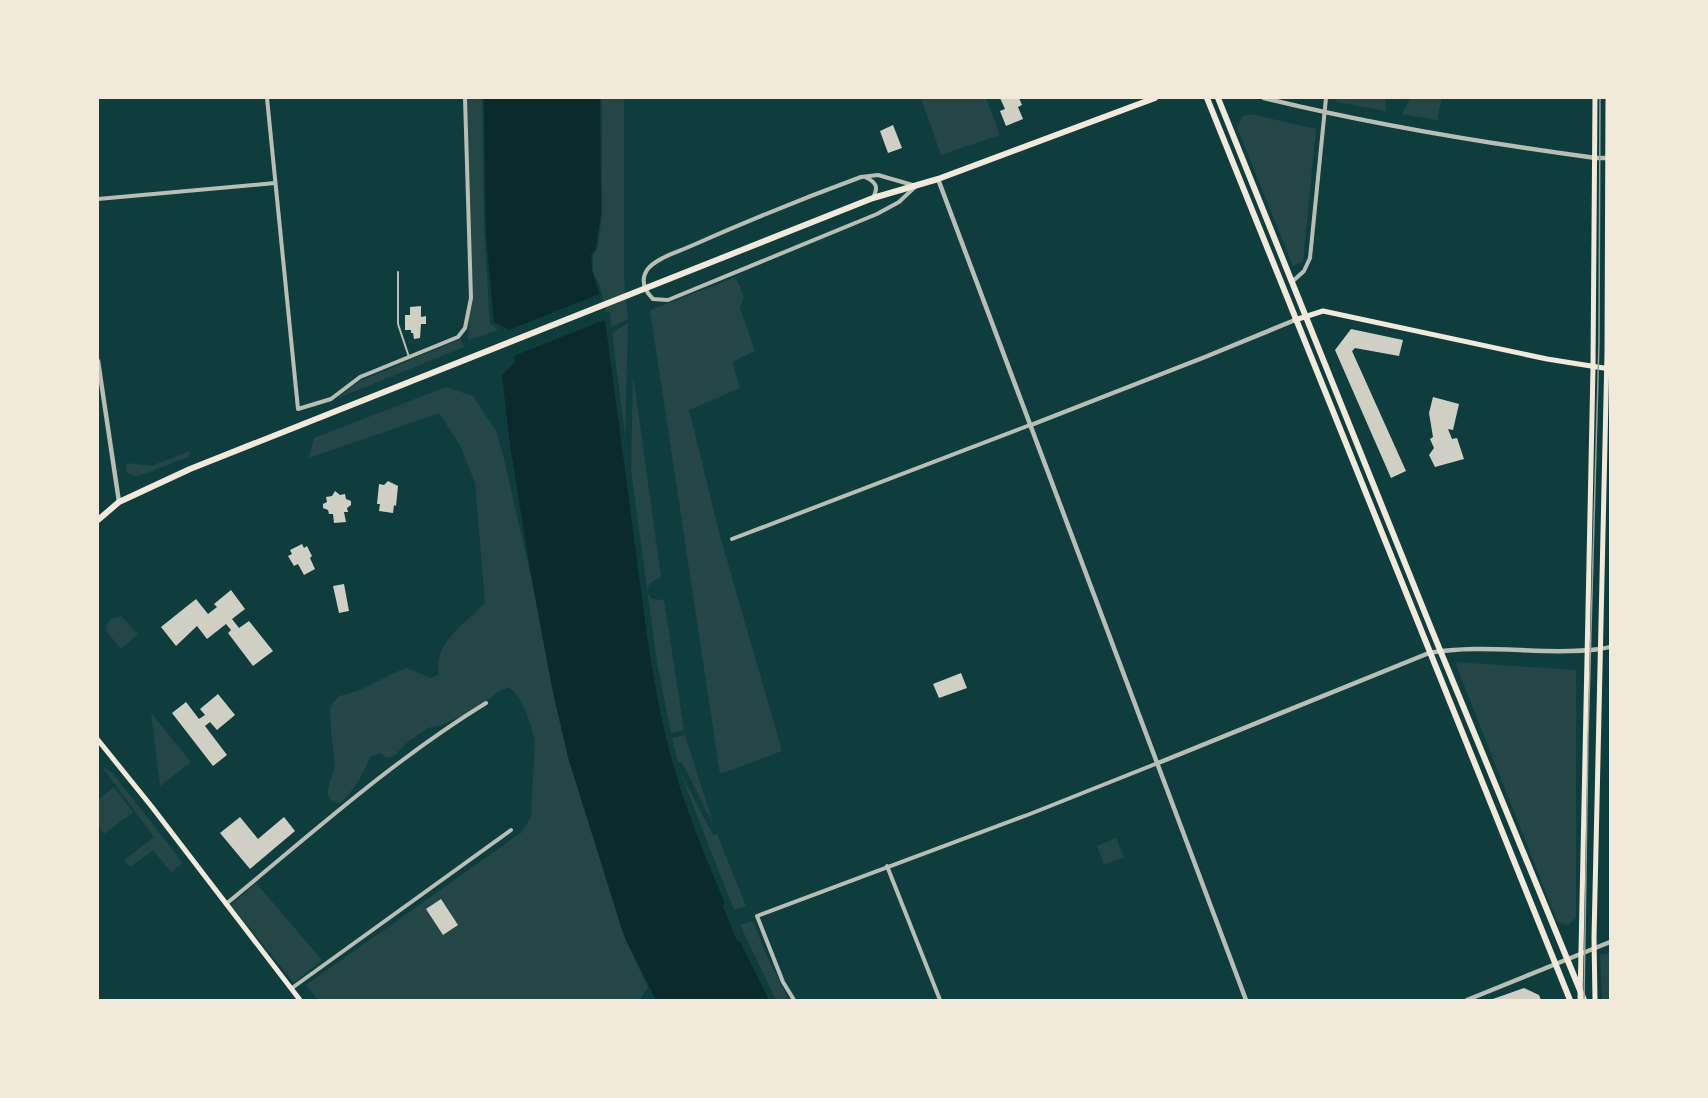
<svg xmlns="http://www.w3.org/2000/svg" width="1708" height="1098" font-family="Helvetica,sans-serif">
<rect width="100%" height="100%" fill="#0f3d3e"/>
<path fill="#244646" d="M467,98H482L484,229L490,323L498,330L470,340L468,338L469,317L473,299Z
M602,98H624V278L628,319L611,327L610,312L605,313L600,287L593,271V256L598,247L602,213Z
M921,98H986L1000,135L941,155Z
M1336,98H1385L1386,111L1336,102Z
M1410,98H1442L1437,120L1402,114Z
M1251,114L1316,129L1303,262L1293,266L1237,127L1242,117Z
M734,278L738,282L744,297L740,308L755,351L732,362L740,388L689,410L720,536L782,751L720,774L650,310Z
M628,323L625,435L612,333Z
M461,339L464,347L336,399L360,381Z
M633,374L661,577C650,581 641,590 653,599L664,600L684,730L671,733L657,662L631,470Z
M446,387L473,396L496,431L504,459L532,581L553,692L568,757L624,936L648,988L641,997L642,1000H318L306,985L522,832L531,817L535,740C530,722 524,699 509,687L498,692L475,710L442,725L428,728L410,740L394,756L387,758L380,753L370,757C363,776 354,789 340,804L330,799L327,792L335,766L331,731L330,707L339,696C364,692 383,676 407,668L430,678L439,674C432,644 467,622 485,603L475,483L460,445L439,413L309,458L314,438Z
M190,451L188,457L141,475L135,476L126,472L127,463L151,466Z
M121,616L138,634L121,649L107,632L106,626L111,619Z
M1455,662L1576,670V918L1567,926L1557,921Z
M151,713L191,762L160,786Z
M685,735L688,745L714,826L682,762H678L672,738Z
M102,767L111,771L183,863L171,872L153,850L130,867L124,860L154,837Z
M680,772L713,835L717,834L746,906L734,910Z
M114,787L133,812L104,834L98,825V800Z
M1116,838L1124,857L1104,865L1097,846Z
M256,883L322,960L294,983L231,905Z
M753,921L766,954L789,1000H776L740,925Z
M1610,953V1000H1602L1600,955Z"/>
<path fill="#0a2a2b" d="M484,98H600L601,213L596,247L591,255L592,271L600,296L606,327L647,636C654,681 662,727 675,771C688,816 707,860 725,904L723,906L737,941L740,942L769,1000H656L624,936L568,757L553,692L532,581L510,445L502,375L515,362L508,329L494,322L486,234Z"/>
<path fill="#0f3d3e" d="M602,293L607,319L511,357L506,331Z"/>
<path fill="#cfcfc3" d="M1000,98H1019L1022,105L1018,107L1023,119L1006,126L1000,111L1005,109Z
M893,125L902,148L888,153L880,131Z
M421,306V317L426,316V324H421L420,338L414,339L413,333H411V330H405V315H410V307Z
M1351,329L1403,340L1399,356L1355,348L1352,351L1406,471L1391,478L1335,350Z
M1433,397L1459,404L1453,430L1448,429L1452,439L1457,438L1464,459L1435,467L1429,455L1434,448L1430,439L1433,437L1429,413Z
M388,481L398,486L396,506L394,505L393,513L379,511L380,504H377L379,484L384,485Z
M335,491L340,495L345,494L346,499L351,501V505L347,508L348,512H344L346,522L334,523L333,514H329L328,510L323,508V504L327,502L326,497L332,496Z
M302,544L304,548L307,546L312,556L310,558L315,569L304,575L298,564L294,566L288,556L292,554L290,550Z
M344,584L349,611L339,613L333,586Z
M231,590L245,609L232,619L239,628L249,621L273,651L253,666L228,633L231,630L226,624L207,639L197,626L176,646L161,627L196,599L208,614L217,607L214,604Z
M961,673L967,688L939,698L933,684Z
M218,694L235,715L217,730L210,722L205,726L227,755L213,766L172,713L186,702L199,719L205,715L200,709Z
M240,817L258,839L284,817L295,831L250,869L220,833Z
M441,899L458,925L443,935L426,909Z
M1524,988L1539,995L1541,1000H1490Z"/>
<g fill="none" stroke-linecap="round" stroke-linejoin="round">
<path stroke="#b8beb3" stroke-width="2" d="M398,272V324L409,357"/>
<path stroke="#b8beb3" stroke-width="4" d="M267,98L298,409L331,399L360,377L458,337L465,328L471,298L465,98
M878,175L916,186L899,202L877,214L668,300L653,299C645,291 640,281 647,270C656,258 678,252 691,246C747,221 804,198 861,177Z
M865,177C876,182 879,187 873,198
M98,199L275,183
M1293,281L1304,271L1310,258L1326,98
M732,539L1030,425
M1600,649L1610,647
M887,866L940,1000
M226,904C310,835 393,760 486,703
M292,988L511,830
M794,1000L783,982L757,916L1030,814L1158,763"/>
<path stroke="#b8beb3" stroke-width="4.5" d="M1264,98C1374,125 1484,143 1596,158H1609
M938,179L1246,1000
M98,361L119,502
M1031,425L1205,357L1295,320
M1158,763L1429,653C1486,643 1542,656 1600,649
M1467,1000L1610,942"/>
<path stroke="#f1e9da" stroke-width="5" d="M1295,320L1323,311L1547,359L1610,369
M98,740L152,807L300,1000
M1580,1000L1593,367L1595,98
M1595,1000L1594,938L1607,353L1608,98"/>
<path stroke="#f1e9da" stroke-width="6" d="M1207,98L1570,1000
M1218,98L1433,633L1584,1000
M98,520L119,502L190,469L873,198L938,179L1155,98"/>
<path stroke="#97a49c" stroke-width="1.5" d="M1584,1000L1588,738L1599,342L1600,98"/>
</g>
<rect width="1708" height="1098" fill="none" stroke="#f1e9da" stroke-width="198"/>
</svg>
